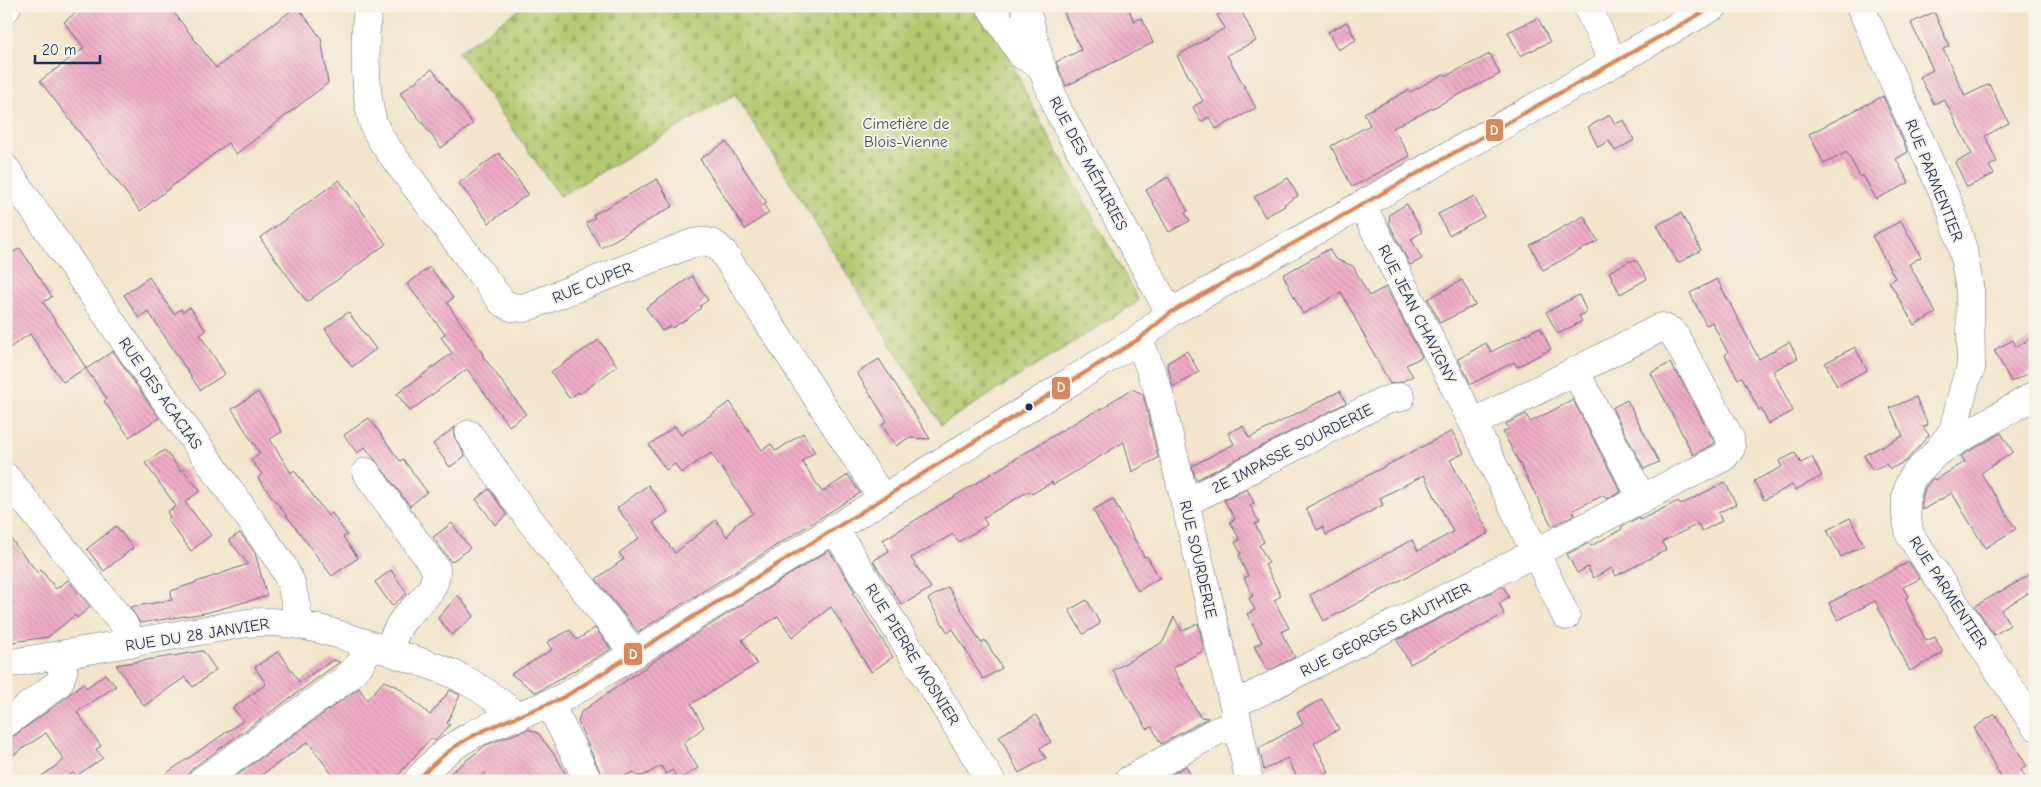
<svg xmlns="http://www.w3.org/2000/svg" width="2041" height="787" font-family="'Comic Neue',sans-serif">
<defs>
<pattern id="cemetery-stones" width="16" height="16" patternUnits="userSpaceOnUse" patternTransform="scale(1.25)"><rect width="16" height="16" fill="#b4c96e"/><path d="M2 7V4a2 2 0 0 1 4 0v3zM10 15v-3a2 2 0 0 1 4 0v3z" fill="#9aad62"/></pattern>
<pattern id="building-back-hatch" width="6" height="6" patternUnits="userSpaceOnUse" patternTransform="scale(1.25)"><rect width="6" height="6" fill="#eeabc5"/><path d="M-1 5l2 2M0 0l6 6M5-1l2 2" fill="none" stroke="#cc93ac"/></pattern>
</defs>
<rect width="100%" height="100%" fill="#f7f3e8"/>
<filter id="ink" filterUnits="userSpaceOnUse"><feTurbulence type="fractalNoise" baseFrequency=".02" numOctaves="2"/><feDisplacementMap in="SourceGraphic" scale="10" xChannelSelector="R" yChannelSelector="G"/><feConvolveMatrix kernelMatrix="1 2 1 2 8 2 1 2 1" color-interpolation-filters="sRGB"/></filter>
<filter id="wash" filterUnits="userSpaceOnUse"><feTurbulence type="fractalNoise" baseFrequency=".0096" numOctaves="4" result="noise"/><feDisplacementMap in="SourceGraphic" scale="20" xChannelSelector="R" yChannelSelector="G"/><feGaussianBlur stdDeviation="1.12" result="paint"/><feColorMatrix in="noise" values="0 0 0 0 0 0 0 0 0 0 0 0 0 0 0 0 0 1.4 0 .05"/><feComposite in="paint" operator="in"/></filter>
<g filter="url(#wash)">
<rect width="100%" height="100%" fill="#f2e5cb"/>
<path fill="url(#cemetery-stones)" stroke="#687c66" d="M524,6H1002L996,25L1026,94L1139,301L941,425L735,94L560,196L458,52Z"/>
<g id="blocks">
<path fill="url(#building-back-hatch)" d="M84,6H169L216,68L297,6L321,38L328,83L236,154L228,143L140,211L40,81L84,48L64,22Z
M1061,6H1127L1134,21L1142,18L1153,43L1066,86L1056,62L1081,50Z
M1234,6H1239L1256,41L1227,55L1256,108L1216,129L1209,117L1201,122L1193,107L1203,101L1177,56L1225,28L1217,15Z
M1934,12L1949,46L1943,49L1965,96L1989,84L2009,123L1985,136L1997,162L1989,166L1994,174L1967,187L1955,162L1972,154L1944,99L1934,104L1920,77L1933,70L1911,23Z
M1538,18L1550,42L1520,56L1508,32Z
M1347,22L1356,40L1338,50L1328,32Z
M1490,54L1500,74L1393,128L1410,156L1352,187L1331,146L1370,125L1364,113L1409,90L1410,92L1444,74L1446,76Z
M432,69L473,124L441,148L400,93Z
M1883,96L1908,152L1896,159L1909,183L1876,199L1863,175L1860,177L1847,152L1824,164L1809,134Z
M1610,115L1615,124L1624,120L1634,140L1615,151L1609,141L1598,147L1588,127Z
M726,142L767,203L764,205L769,213L745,229L700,159Z
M499,153L528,194L489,223L459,183Z
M1168,177L1188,211L1185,213L1190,221L1169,232L1146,190Z
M1288,178L1298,196L1284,204L1285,206L1265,217L1254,197Z
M657,179L673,206L601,248L586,223L595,218L593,215Z
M339,180L386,244L307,302L260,238Z
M1474,196L1484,217L1449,235L1438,214Z
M1407,204L1422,232L1411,239L1422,259L1410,265L1389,223L1390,214Z
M1681,213L1701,250L1678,263L1657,225Z
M1584,216L1598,241L1543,270L1530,245Z
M1901,221L1921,257L1909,264L1936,313L1914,325L1889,281L1895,278L1872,236Z
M20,248L52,297L43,302L86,368L63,382L30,334L6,350V257Z
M1329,249L1335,259L1353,266L1369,296L1386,287L1422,357L1406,365L1413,376L1401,382L1390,384L1341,292L1303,314L1283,275Z
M1630,261H1637L1647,279L1620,294L1609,272Z
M430,267L453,298L447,303L483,354L482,355L526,414L509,426L467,369L410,411L397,394L452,353L441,337L445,334L407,284Z
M692,276L708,300L700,306L701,308L687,319L672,328L671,326L662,331L646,308Z
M149,277L174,314L181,309L183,312L190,307L206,331L200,335L225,374L200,390L148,311L139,318L124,295Z
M1717,279L1759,359L1789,342L1798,358L1773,371L1793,411L1769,424L1761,409L1759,410L1742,377L1738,379L1725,355L1728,353L1712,322L1706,325L1690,293Z
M1462,280L1475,305L1440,323L1428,299Z
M1579,295L1587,312L1579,316L1582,321L1558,334L1546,312Z
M348,312L376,349L352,367L325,329Z
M1540,327L1551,349L1517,367L1514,362L1471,384L1458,359L1486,343L1491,352Z
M2035,336V370L2011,382L1994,350L2013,340L2016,347Z
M599,340L617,366L580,394L579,392L569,398L551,372Z
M1855,347L1867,370L1837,386L1825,363Z
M113,351L159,418L129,437L104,401L107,399L86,369Z
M1187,351L1199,372L1173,387L1167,363Z
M879,359L896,385L930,439L908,438L896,446L882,425L887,421L857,373Z
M1670,363L1675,372L1676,371L1715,443L1693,455L1651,373Z
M1132,389L1143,394L1158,458L1132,472L1124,442L1053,485L1052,482L1032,494L1029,491L983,518L987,525L958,542L953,534L911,558L931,588L902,605L873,561L889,551L883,540L1084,417L1109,405V403Z
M1340,391L1346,403L1196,480L1192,466L1234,444L1228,433L1243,426L1249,438Z
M258,392L282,432L270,439L291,473L294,470L328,516L332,513L347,535L343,537L358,558L332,576L258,478L262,474L251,460L260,454L232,409Z
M1916,397L1928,425L1923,427L1929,435L1906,461L1890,469L1886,464L1872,470L1864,455L1903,436L1890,408Z
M1573,400L1621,492L1606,499L1604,495L1573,510L1575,515L1552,526L1503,432L1509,429L1506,424L1526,414L1530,422Z
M1627,400L1659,462L1644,469L1612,408Z
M730,402L762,450L771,444L776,451L803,433L815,452L802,461L822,492L848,475L860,493L638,632L596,579L624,559L619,553L639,538L617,508L648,485L668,512L653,523L675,553L716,520L727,537L736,524L753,513L711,453L681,473L675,464L666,470L649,445L675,426L681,435Z
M369,418L400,461L403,459L427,492L410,506L365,447L357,453L344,435Z
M455,427L454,436L465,456L450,467L433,444Z
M1452,431L1464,453L1450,460L1489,533L1324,621L1310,595L1412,540L1418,551L1453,532L1424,475L1380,498L1383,505L1326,535L1323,527L1317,530L1306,508Z
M2001,433L2013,452L1981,473L2016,529L1985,548L1952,493L1922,510V499L1925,488L1933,478L1935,480L1965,462L1961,456Z
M165,450L181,471L183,469L200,491L185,502L211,535L191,551L167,519L170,517L167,512L176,506L145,463Z
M1795,453L1801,463L1812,457L1822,476L1795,490L1792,485L1764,500L1754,481L1782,467L1779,461Z
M1725,482L1736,504L1718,513L1722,521L1702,531L1698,524L1662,542L1666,550L1616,576L1612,568L1593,578L1588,567L1577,573L1567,554L1589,543L1591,546L1622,529L1621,527L1639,517L1640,520L1678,501L1680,505Z
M489,489L507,515L495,525L476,499Z
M1247,489L1254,503L1250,505L1259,522L1255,524L1264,542L1259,545L1269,563L1265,565L1281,596L1274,600L1289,628L1281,632L1295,657L1268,671L1254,646L1262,642L1247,614L1255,610L1249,598L1253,596L1244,578L1248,576L1241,562L1239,555L1241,554L1235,542L1240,540L1230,522L1235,519L1224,500Z
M1113,499L1144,557L1147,556L1159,578L1138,591L1093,510Z
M1850,518L1864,545L1841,557L1827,530Z
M452,523L470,548L451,562L433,537Z
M116,526L133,548L104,571L87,549Z
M6,533L38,573L41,570L56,589L68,580L90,607L77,618L75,615L48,637L6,643Z
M240,533L255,553L267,596L205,613L140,623L130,607L172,600L171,591L248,564L229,540Z
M829,550L855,592L853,593L893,657L871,672L831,607L792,637L778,616L742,640L757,664L691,704L704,727L683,743L698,768L678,780L672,770L666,774L661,766L643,776H638L633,772L614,781H604L578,722L581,712L670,650Z
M1909,562L1920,579L1903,587L1908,597L1905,599L1926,641L1935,637L1943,653L1910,671L1875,601L1838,620L1829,603Z
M391,570L407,593L392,606L375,582Z
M2035,572V589L2001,610L2010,625L1994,635L1975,606Z
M1503,586L1509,597L1499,603L1504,614L1410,664L1397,640Z
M948,587L981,643L985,640L1002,668L983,679L953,629L948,633L928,599Z
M458,595L474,616L452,635L438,618Z
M1087,600L1100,624L1083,634L1069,610Z
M1174,617L1182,631L1198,623L1204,650L1173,668L1200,717L1208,718L1161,744L1152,727L1147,729L1113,670L1163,642Z
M595,628L611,649L541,690L535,692L511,674L552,650L547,642L570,630L577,640Z
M203,651L216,670L193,687L185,677L144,706L116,665Z
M279,651L299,682L333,660L340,662L193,768L188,774L187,781H155L243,721L233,708L266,684L255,667Z
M105,674L116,686L77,712L101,746L96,749L103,758L76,776L73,773L61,781H35L64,760L46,733L6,760V738L15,735L59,703L83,683L86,688Z
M384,681L398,687L430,715L450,690L460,695L447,723L450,725L435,741L431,738L393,781H337L308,742L253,781H229L359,688L367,700Z
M1322,699L1339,729L1314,743L1329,772L1314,781H1299L1287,758L1264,770L1259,748L1303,724L1297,713Z
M1995,714L2027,766L2021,770L2027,781H2003L1974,728Z
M1036,715L1051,742L1040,748L1046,758L1019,773L999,736Z
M528,729L538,733L558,760L569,781H491L485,773L475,781H440L486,745Z
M1186,766L1194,781H1160Z"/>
</g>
</g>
<g filter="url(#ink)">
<use href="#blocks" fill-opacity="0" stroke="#666f84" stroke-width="1"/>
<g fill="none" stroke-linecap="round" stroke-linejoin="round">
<g stroke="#666f84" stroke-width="29">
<path id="minor" d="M369,6C363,29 365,99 373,122C376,133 383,142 390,152L502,302L511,307L524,308L693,243C707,240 714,242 723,252L882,498
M990,6L1022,55L1041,65
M1025,6L1041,65L1058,110L1170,313
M1587,6L1613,62
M1860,6L1952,212L1963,250L1970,291L1971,368L1966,380L1953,431L1935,454L1914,475L1910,482L1906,497V515L1910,535L2035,726
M6,9L7,6
M6,169L162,395L281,563L291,583L300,624
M1362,205L1473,423L1566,616
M1139,339L1158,390L1238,723L1249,781
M1575,371L1635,485
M469,434L526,515L634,653
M1941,450L2035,395
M366,472L436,569C438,591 416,604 403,620C396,629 392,641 388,651
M6,477L123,623L133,643
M1185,503L1383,401L1401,397
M834,528L991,781
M6,664L247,623C299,617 347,637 396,654C417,661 441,667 461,678C482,688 500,702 518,717
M1233,702L1252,696L1724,457L1731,448L1730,438L1675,336L1671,331L1662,327L1473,423
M550,704L588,781
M6,723L59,683L63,672V655
M202,781L347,678L360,664L370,646
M417,781C431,764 450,747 470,736C500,719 535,712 566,696L1139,339L1170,313L1714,6
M1128,781L1215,732L1238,723"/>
</g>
<use href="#minor" stroke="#fff" stroke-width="28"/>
<g stroke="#f7f3e8" stroke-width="8">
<path id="bus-1" d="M417,781C463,728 507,724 566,696L1139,339L1170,313L1714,6"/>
</g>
<use href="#bus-1" stroke="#d6895c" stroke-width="4"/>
</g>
</g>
<circle fill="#1b2f5e" stroke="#f7f3e8" stroke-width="2" cx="1029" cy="407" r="4.5"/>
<g text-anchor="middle" stroke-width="4" stroke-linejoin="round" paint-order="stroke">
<g font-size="16" fill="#415662" stroke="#f7f3e8">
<text x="906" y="129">Cimetière de<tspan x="906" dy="18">Blois-Vienne</tspan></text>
</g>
<g font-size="16" fill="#1b2f5e" stroke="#f7f3e8">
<text transform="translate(1089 163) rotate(62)" y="6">RUE DES MÉTAIRIES</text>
<text transform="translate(1935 180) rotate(68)" y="6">RUE PARMENTIER</text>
<text transform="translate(592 282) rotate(-22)" y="6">RUE CUPER</text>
<text transform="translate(1418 314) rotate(63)" y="6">RUE JEAN CHAVIGNY</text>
<text transform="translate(161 393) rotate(55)" y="6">RUE DES ACACIAS</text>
<text transform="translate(1292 448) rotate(-27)" y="6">2E IMPASSE SOURDERIE</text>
<text transform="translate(1199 559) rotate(77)" y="6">RUE SOURDERIE</text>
<text transform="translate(1949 592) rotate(57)" y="6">RUE PARMENTIER</text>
<text transform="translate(1385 629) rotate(-27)" y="6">RUE GEORGES GAUTHIER</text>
<text transform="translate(197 634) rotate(-9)" y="6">RUE DU 28 JANVIER</text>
<text transform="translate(913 654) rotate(58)" y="6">RUE PIERRE MOSNIER</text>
</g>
</g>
<g stroke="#f7f3e8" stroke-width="2">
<rect x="1485" y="118" width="19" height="24" rx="5" fill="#d6895c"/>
<rect x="1051" y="376" width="20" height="24" rx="5" fill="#d6895c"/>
<rect x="623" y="642" width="20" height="24" rx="5" fill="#d6895c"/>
</g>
<g font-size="14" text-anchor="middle" font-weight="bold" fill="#fff">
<text x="1494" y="135">D</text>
<text x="1061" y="392">D</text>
<text x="633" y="659">D</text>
</g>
<rect width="2041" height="787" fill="none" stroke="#f7f3e8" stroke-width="25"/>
<path d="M35 55v8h65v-8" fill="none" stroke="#1b2f5e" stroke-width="2.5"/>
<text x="42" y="55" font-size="15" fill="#1b2f5e" stroke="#f7f3e8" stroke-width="4" paint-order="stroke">20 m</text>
</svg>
